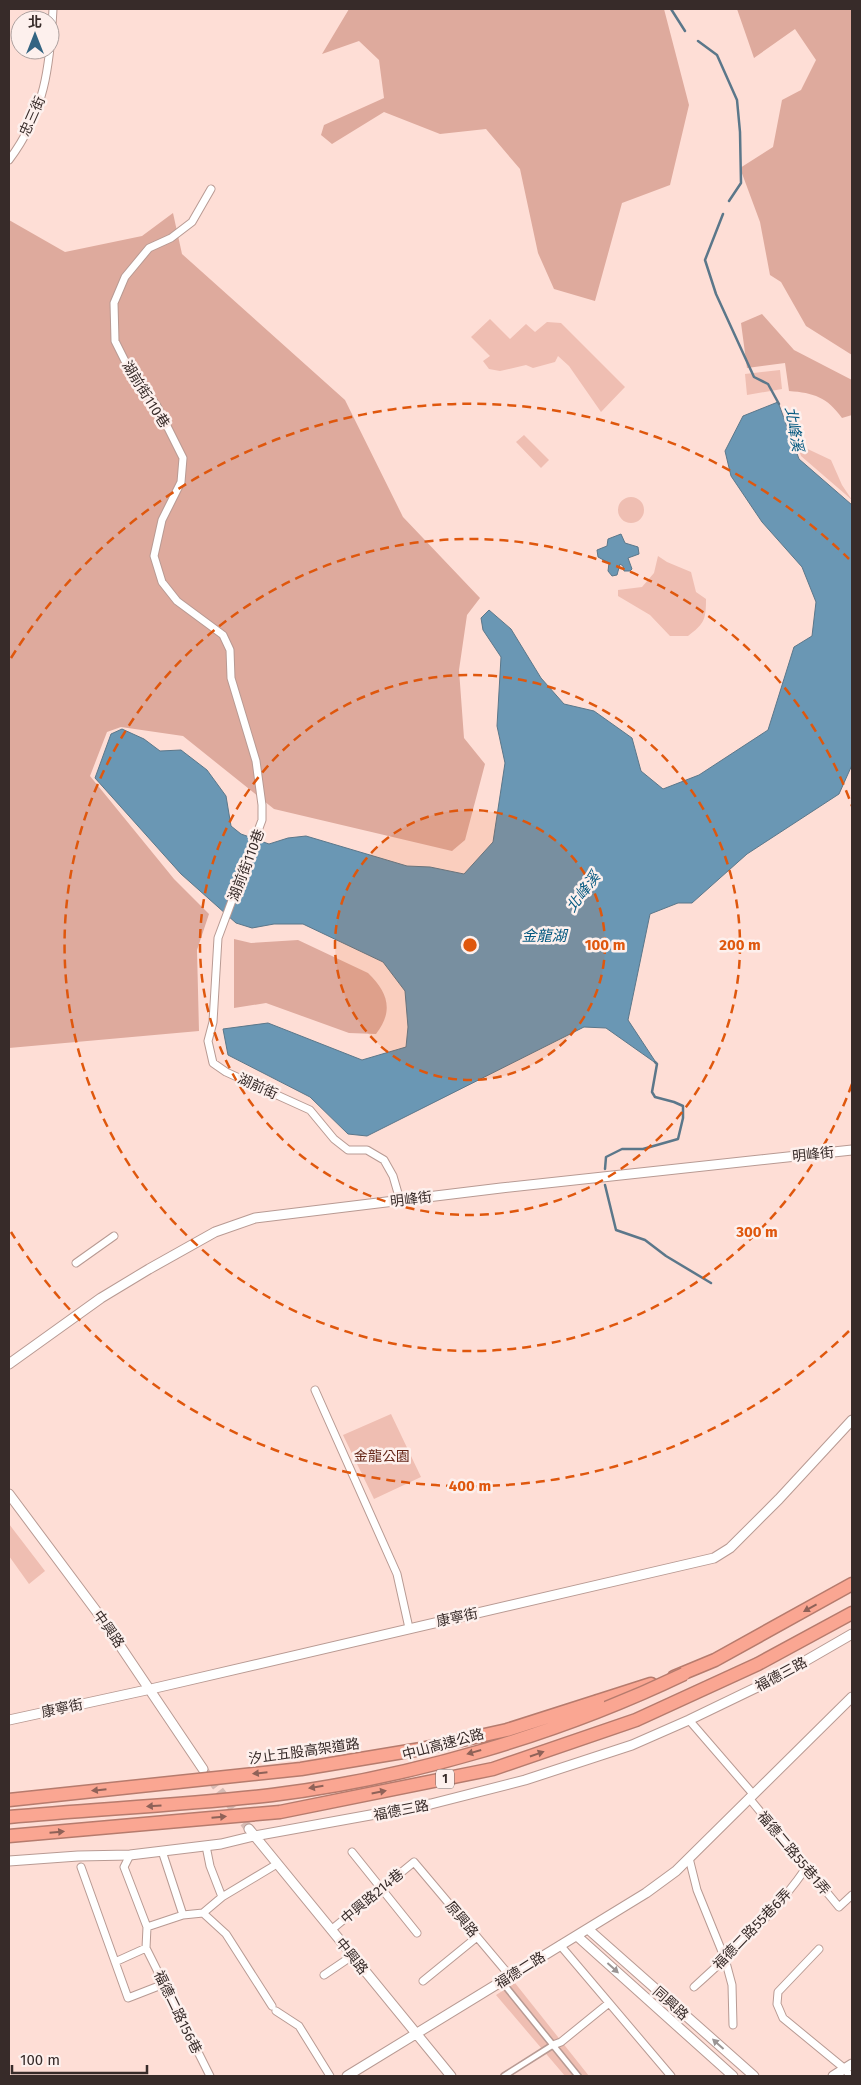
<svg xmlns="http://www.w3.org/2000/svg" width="861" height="2085" font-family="'Fira Sans','Noto Sans TC',sans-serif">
<rect width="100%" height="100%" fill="#feded6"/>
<path fill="#efbeb2" d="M490,319L510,339L526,324L535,332L547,322L561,323L625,387L601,412L569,366L558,356L555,362L533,368L526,365L500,371L489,369L483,361L490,356L471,337Z
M780,370L782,389L747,395L745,374Z
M524,435L549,460L541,468L516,442Z
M797,444L831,460L842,485L852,500L801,456Z
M618 510a13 13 0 1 1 26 0a13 13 0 1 1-26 0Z
M658,556L667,562L691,572L696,592L706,599C706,620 704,624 688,636H670L650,615L618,596V590L642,587L654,573Z
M391,1414L421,1477L374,1499L343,1435Z
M9,1524L45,1571L29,1584L9,1556Z
M515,1983L589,2076H565L496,1995Z"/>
<path fill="#deaa9d" d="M349,9H664L689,105L670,185L622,203L595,301L554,289L538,253L520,169L486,129L440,134L384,112L332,144L321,135L324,125L384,98L379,60L359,41L322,54Z
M737,9H852V355L806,326L781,282L770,275L760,222L740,168L773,147L782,100L801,90L816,60L795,29L754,58Z
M173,213L182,254L345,400L403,517L480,598L467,615L459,670L464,738L485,764L465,840L452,851L274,809L183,736L121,727L107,732L90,776L174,879L209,914L197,950L199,1031L9,1048V220L65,252L142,236Z
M762,314L794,350L852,380V415L842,418C827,397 814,393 789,391L785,363L747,368L741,323Z
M234,939L251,943L298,940L368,973C388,992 394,1011 376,1034L349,1033L266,1003L234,1008Z"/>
<path fill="#6a97b4" stroke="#5b778a" d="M778,402L799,459L852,505V765L839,794L747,854L692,903H678L650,914L628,1020L657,1064L606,1028L584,1027L367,1136L348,1134L310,1097L228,1055L223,1029L268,1023L362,1060L406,1047L408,1027L405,991L383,962L303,924H274L252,928L236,923L181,874L95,778L111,734L122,729L144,739L160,751L181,750L207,770L226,796L231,826L241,834L269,844L288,838L306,836L407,866L430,867L464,874L493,842L505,763L497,726L501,657L483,630L481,618L489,610L511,629L541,678L564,704L594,711L632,738L641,771L663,789L699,775L768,730L794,647L812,636L816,602L802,567L762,522L731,476L725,451L743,416Z
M621,534L625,543L638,547L639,554L628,558L632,569L630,571H624L623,566L620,564L617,575L612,576L608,571L609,563L598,557L597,550L607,546L608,539Z"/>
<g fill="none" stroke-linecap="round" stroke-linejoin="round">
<path stroke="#5b778a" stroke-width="2.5" d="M671,9L685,31
M698,41L717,55L737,100L740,132L741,183L729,201
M723,214L705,260L716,294L754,377L768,384L779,404
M605,1169L606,1157L622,1149H643L678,1139L683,1118V1106L674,1102L655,1097L652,1092L657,1064L655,1062
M605,1185L616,1230L645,1240L666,1256L711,1283"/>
<path stroke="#d6bab3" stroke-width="9" stroke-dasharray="9 4.5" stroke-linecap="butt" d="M203,1769L249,1829"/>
<g stroke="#b89a93" stroke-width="8">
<path id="pedestrian" d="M502,1982L578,2076
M504,2076L553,2045"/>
</g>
<g stroke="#b89a93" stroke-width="9">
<path id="minor" d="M9,160C45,112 50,66 53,9
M211,189L192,222L171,238L149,248L125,277L114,303L115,341L128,367L157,406L183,458L181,482L162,520L154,556L162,582L177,601L223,635L230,650L231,678L256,761L262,805V820L218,938L213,1022L208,1041L213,1063L226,1072L310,1110L334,1139L348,1150H367L384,1160L393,1176L400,1200
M76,1263L114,1236
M315,1390L397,1574L409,1628
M689,1720L753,1794
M749,1798L839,1907L852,1895
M162,1851L183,1915
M352,1852L417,1933
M130,1855L124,1867L147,1927
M689,1858L697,1890L725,1959L732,1985L733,2025
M81,1867L128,1998L164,1984
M222,1897L277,1864
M203,1913L226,1934L272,2006
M203,1913L222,1897L210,1866L206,1846
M331,1930L414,1862L510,1976
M560,1945L671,2076
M146,1948L210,2076
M819,1949L778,1992L777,2004L783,2018L845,2069L850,2076
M115,1962L146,1948L147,1927L183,1915L203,1913
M324,1975L352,1956
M423,1981L477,1937
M694,1987C735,1950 775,1913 806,1868
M276,2011L299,2026L330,2076
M553,2045L561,2042L609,2003"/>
</g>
<g stroke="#b89a93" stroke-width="11">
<path id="tertiary" d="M9,1364L101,1298L149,1269L215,1232L255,1218L501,1188L852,1150
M9,1494L100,1616L203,1769
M9,1720L151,1689L714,1558L730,1548L779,1499L852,1420
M249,1829L451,2076
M9,1861L78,1856L130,1855L221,1844L254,1836L431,1804L525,1780L632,1745L689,1720L774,1679L852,1634
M588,1929L754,2076
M577,1936L733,2076
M347,2076L646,1893L676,1871L852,1697
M833,2076L852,2064"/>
</g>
<g stroke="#b67b6d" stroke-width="15">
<path id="motorway" d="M674,1677L715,1660L852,1584
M598,1701L651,1684
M9,1836L280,1812L493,1769L636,1720L758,1664L852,1613"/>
</g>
<use href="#pedestrian" stroke="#fff" stroke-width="5"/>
<use href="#minor" stroke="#fff" stroke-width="7"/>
<use href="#tertiary" stroke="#fff" stroke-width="9"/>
<use href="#motorway" stroke="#faa692" stroke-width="12"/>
<g stroke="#b67b6d" stroke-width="15" stroke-linecap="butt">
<path id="motorway-bridge" d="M9,1800L301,1769L421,1749L507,1730L598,1701
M9,1817C96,1809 185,1805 272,1795C410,1778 559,1734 684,1674"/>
</g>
<use href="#motorway-bridge" stroke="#faa692" stroke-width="12"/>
</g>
<defs><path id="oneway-solid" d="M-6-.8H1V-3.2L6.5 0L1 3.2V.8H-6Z" transform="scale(1.25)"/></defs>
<g fill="#8f6258">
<use href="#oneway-solid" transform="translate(810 1608) rotate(151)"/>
<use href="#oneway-solid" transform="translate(474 1752) rotate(164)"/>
<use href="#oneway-solid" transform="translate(537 1754) rotate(-19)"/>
<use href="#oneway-solid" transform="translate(260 1773) rotate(174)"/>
<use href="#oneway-solid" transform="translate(316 1787) rotate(171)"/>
<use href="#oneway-solid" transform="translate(99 1790) rotate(174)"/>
<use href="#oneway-solid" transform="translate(379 1792) rotate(-11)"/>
<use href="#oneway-solid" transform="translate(154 1806) rotate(176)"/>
<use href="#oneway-solid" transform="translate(219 1817) rotate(-5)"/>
<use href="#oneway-solid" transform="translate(57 1832) rotate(-5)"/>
</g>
<g fill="#9b9594">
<use href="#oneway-solid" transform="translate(613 1968) rotate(42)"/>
<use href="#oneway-solid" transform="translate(718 2044) rotate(-138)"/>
</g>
<circle cx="470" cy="945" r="135" fill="#df570d" fill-opacity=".12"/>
<g fill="none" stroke="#df570d" stroke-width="2.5" stroke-dasharray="9 6">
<circle cx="470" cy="945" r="135"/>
<circle cx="470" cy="945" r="270"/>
<path d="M852 1084A406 406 0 1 1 852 806"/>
<path d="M849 1331A541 541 0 0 1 11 1232M11 658A541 541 0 0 1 849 559"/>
</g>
<g text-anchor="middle" stroke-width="5" stroke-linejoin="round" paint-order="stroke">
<rect fill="#fdf0ed" stroke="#726664" stroke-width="1" x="436" y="1769.5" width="18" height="19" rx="4"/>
<g font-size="12" font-weight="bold" fill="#372b29">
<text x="445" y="1783">1</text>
</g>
<g font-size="14" fill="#372b29" stroke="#fdf0ed">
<text transform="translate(32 116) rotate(-66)" y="5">忠三街</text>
<text transform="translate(146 394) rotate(58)" y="5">湖前街110巷</text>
<text transform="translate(246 865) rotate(-69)" y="5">湖前街110巷</text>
<text transform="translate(258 1086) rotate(24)" y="5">湖前街</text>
<text transform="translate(813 1154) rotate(-6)" y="5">明峰街</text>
<text transform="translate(411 1199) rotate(-7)" y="5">明峰街</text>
<text transform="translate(457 1617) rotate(-12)" y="5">康寧街</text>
<text transform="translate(109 1629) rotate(55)" y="5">中興路</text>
<text transform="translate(781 1674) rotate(-28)" y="5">福德三路</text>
<text transform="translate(62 1708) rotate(-12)" y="5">康寧街</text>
<text transform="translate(443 1744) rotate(-15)" y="5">中山高速公路</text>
<text transform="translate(304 1751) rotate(-8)" y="5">汐止五股高架道路</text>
<text transform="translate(401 1810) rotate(-11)" y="5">福德三路</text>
<text transform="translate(794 1853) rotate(50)" y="5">福德二路55巷1弄</text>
<text transform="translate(372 1896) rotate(-40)" y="5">中興路214巷</text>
<text transform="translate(462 1919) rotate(50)" y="5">原興路</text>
<text transform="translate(752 1929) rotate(-46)" y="5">福德二路55巷6弄</text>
<text transform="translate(352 1956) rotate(51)" y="5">中興路</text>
<text transform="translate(520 1970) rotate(-32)" y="5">福德二路</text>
<text transform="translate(671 2003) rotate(42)" y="5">同興路</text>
<text transform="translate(178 2012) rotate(64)" y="5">福德二路156巷</text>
</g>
<g font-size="14" fill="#652618" stroke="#fdf0ed">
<text x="382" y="1461">金龍公園</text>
</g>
<g font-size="15" font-style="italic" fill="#055980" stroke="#fdf0ed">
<text transform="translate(794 429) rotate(80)" y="5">北峰溪</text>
<text transform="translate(583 892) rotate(-53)" y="5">北峰溪</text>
<text x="544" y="941">金龍湖</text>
</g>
</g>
<circle cx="470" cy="945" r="8" fill="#df570d" stroke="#fdf0ed" stroke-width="2.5"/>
<g font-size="15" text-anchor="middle" font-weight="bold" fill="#df570d" stroke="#fdf0ed" stroke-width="5" stroke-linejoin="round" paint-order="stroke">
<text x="605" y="950">100 m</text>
<text x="740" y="950">200 m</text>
<text x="757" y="1237">300 m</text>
<text x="470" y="1491">400 m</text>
</g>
<rect width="861" height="2085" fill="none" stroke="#372b29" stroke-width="20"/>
<g transform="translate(35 35)"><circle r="24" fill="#fdf0ed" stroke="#aea19f"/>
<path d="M0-4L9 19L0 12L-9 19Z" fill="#336482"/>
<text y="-8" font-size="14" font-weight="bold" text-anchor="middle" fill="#372b29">北</text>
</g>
<path d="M12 2065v8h135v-8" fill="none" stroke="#372b29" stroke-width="2.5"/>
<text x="20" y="2065" font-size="15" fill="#372b29" stroke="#fdf0ed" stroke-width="4" paint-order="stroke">100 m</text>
</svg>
